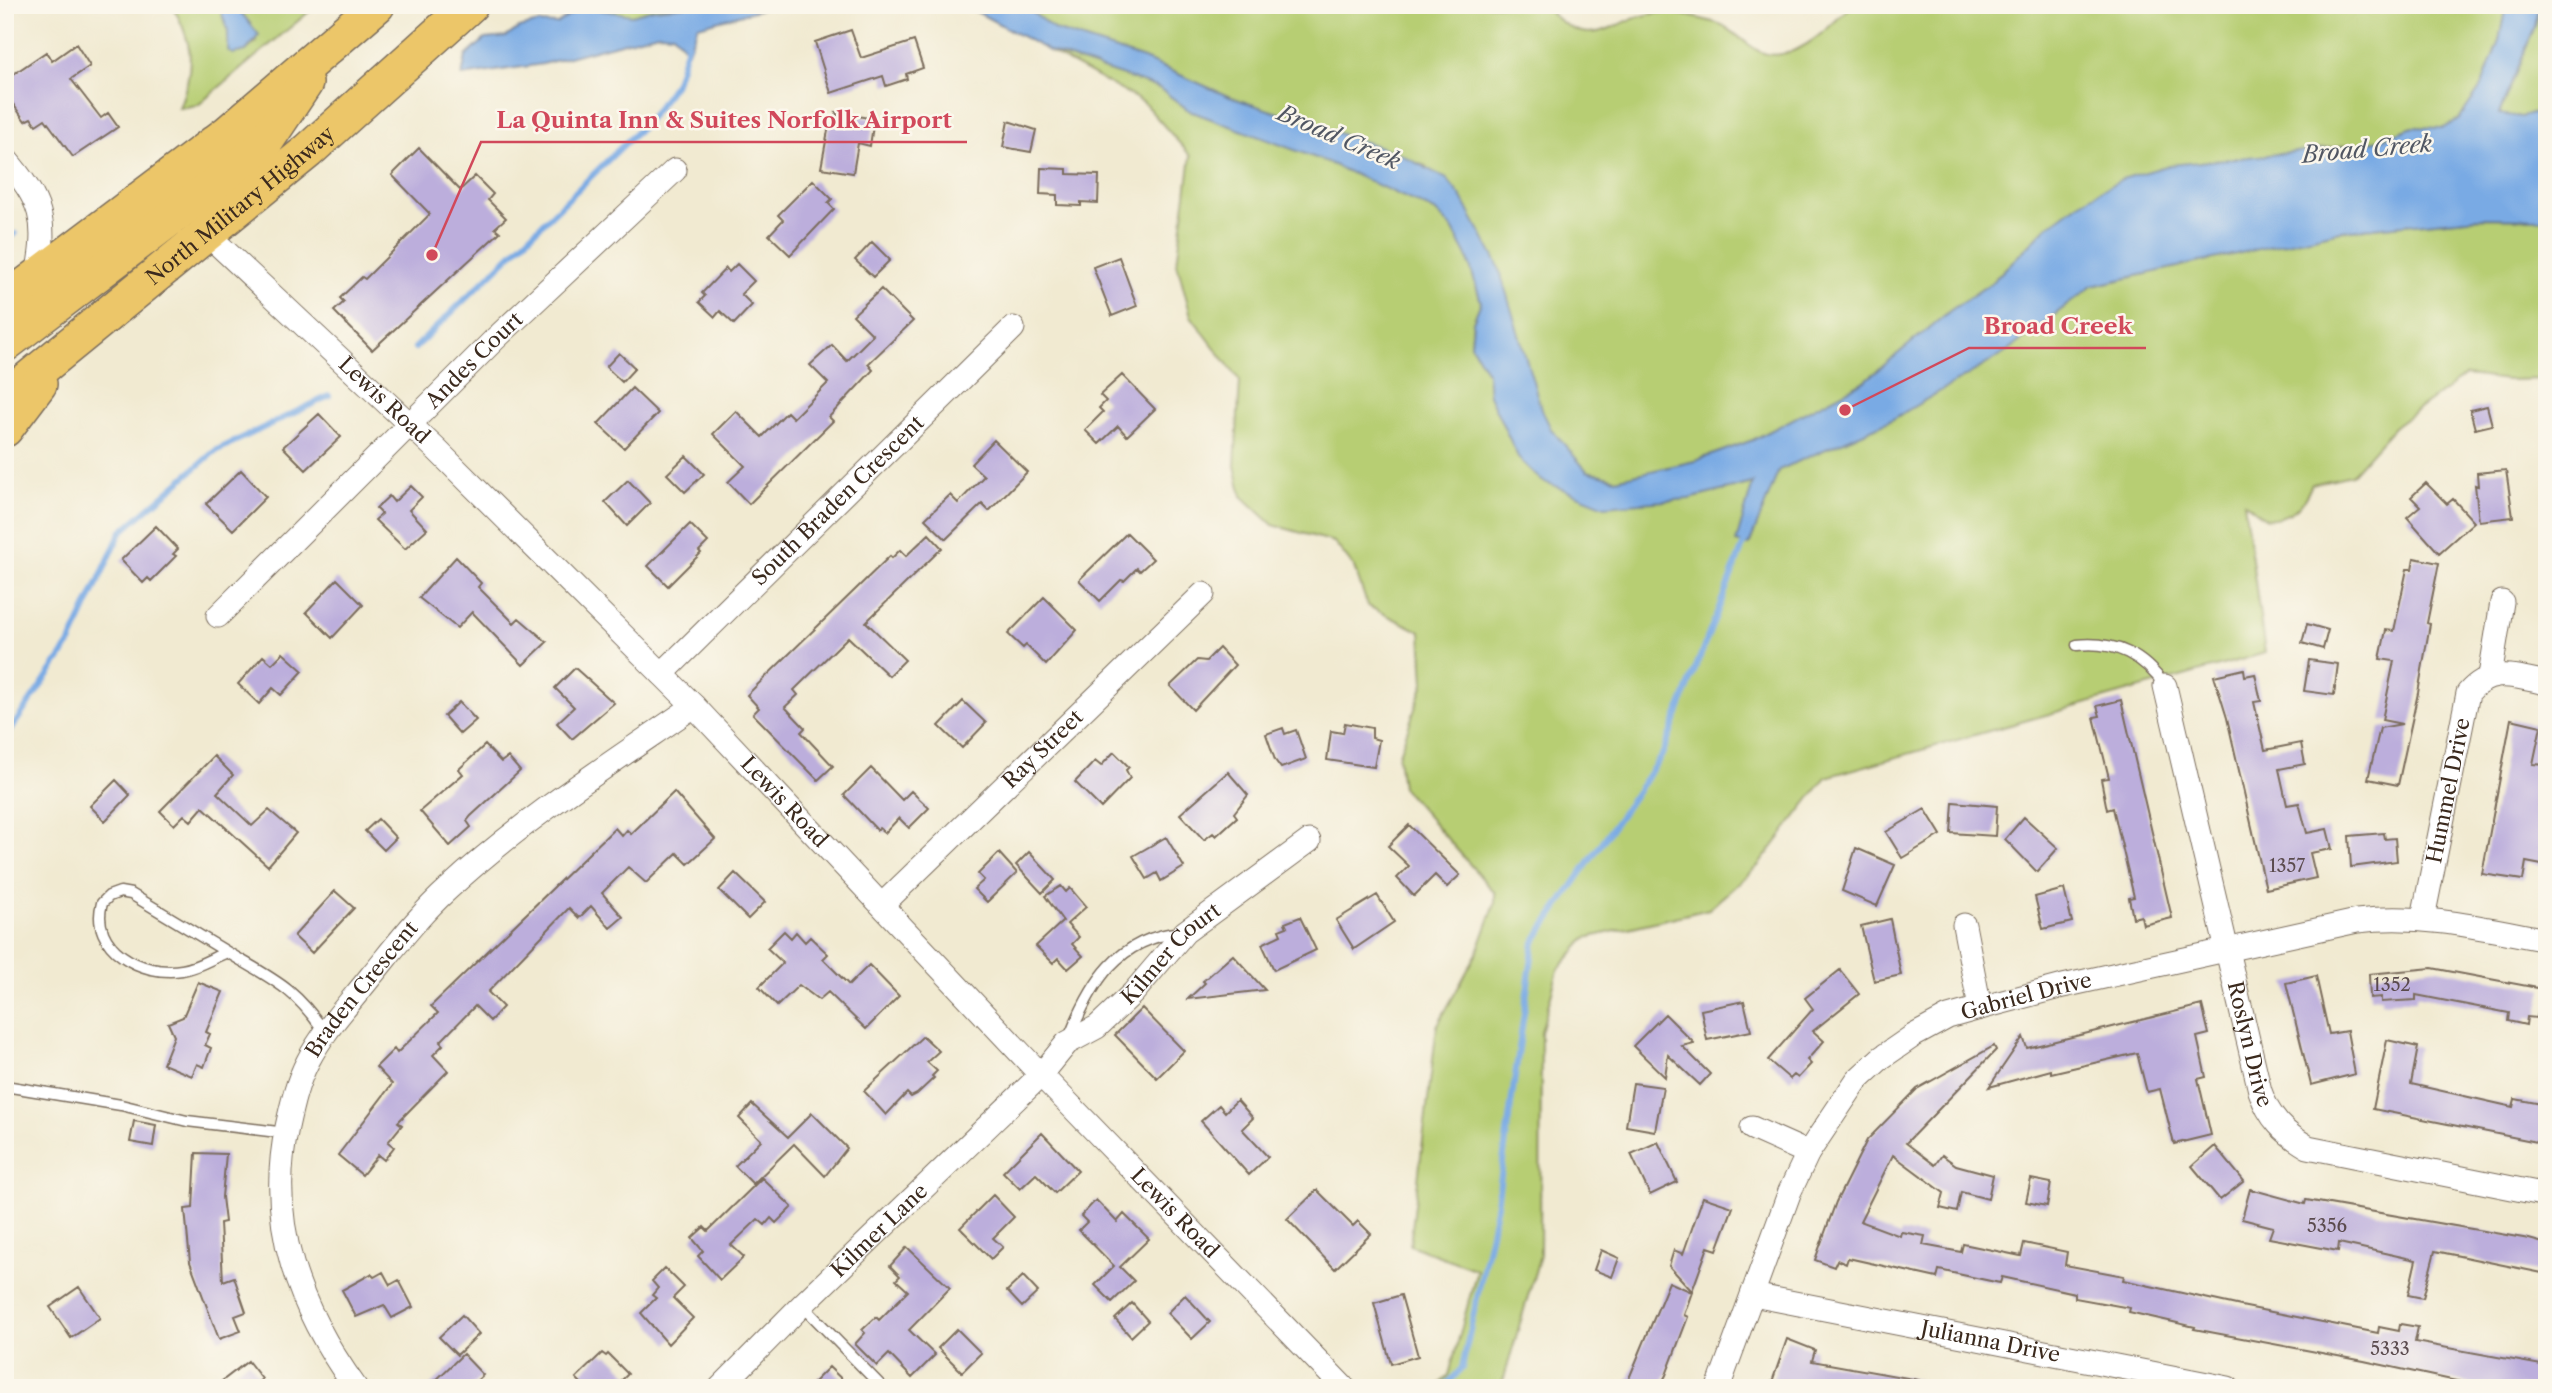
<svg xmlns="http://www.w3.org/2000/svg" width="2552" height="1393" font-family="'Libre Caslon Text',serif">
<rect width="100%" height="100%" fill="#fbf7ec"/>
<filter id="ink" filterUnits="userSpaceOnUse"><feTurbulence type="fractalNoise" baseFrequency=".0143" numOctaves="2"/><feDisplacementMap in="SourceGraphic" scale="14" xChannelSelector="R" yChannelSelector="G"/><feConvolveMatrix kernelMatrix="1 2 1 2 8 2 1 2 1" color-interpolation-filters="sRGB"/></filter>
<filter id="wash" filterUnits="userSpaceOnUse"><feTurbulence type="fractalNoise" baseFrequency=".00686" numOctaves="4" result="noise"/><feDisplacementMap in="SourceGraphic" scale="28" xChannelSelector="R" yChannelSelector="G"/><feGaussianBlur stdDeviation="1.57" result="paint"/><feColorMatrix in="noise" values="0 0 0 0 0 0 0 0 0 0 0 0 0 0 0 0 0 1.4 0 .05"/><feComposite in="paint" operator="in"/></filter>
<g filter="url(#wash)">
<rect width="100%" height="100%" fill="#f1ead1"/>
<path fill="#b7ce73" stroke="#797c48" stroke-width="2" d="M172,5H219L228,32L227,44L237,51H246L256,42L252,26L235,5H317L198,105L179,108C195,66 194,44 172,5Z
M584,5H696L653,9L632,15L582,7Z
M1023,5H1543C1595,61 1608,16 1664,12C1674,12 1712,21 1722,25C1743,36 1755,59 1782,54C1810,49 1833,23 1852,5H2506L2499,41L2481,87L2459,119L2443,129L2413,127L2376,141L2317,149L2047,227L1991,283L1951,310L1865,381L1753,440L1695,461L1616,479L1587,471L1550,429L1426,166L1230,97L1144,59L1055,30Z
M2540,5H2547V110L2521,117L2499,115L2535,26Z
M1049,51L1159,88L1190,111L1327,162L1435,211L1452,228L1467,256L1481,302L1473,322L1471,345L1487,372L1489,395L1519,459L1542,481L1689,499L1753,483L1737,541L1749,545L1778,470L1891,420L2005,353L2092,286L2340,231L2478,218L2547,219V379L2507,380L2466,375L2394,427L2351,475L2312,484C2302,508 2292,517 2266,519L2244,502L2265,653L1826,777L1758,866L1709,909L1586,938L1558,970L1541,1032L1540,1255L1504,1378L1499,1388H1436L1449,1375L1477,1270L1410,1245L1437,1026L1477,953L1495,903V893L1402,787L1398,757L1424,683L1421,632L1368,606L1354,567L1334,542L1273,525L1242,496L1235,466L1240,381L1191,316L1177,263L1191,156L1143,102Z"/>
<path fill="#79aae4" stroke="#5a6a81" stroke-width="2" d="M219,5H235L259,35L246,51L233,54L228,51V32Z
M696,5H776L698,26L688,51L673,34L658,33L543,64L462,76L466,56L485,39L506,37L519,28L539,23L557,24L582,7L632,15L653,9Z
M964,5H1023L1055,30L1144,59L1230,97L1398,153L1447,179L1462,198L1498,265L1541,408L1551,429L1587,471L1616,479L1695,461L1753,440L1865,381L1951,310L1991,283L2047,227L2079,203L2122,179L2170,165L2336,148L2376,141L2413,127L2443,128L2459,119L2481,87L2499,41L2506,5H2540L2535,26L2499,114L2521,117L2547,110V219L2478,218L2340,231L2092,286L2005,353L1891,420L1779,470L1749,545L1736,542L1753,483L1689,499L1605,506L1542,481L1519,459L1489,395L1487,372L1471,345L1473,322L1481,302L1467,256L1452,228L1435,211L1327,162L1190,111L1159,88L1049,51Z"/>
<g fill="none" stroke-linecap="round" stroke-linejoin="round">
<path stroke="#79aae4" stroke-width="6" d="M5,241L15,234
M415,348L647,122L676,82L688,43
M5,738L69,645L121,532L215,451L329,396
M1444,1388L1462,1368L1497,1204L1534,942L1662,755L1746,538"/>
</g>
<g id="blocks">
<path fill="#bcaedc" d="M851,30L861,58L914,41L923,68L906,74L907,79L886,86L883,76L831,93L815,42Z
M76,44L90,66L71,79L101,118L108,113L118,127L73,157L45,119L36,125L31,118L25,121L6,94L11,90L5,80L46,52L52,61Z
M836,112L874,119L870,146L858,143L853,173L821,168L829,125L841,127Z
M1008,121L1036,130L1031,152L1003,147Z
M419,148L460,190L475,176L493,194L488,200L506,218L495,228L500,232L372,350L334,311L344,302L340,298L362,277L365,279L430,214L392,175Z
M1041,168L1067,169V174L1099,175L1098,203L1081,202V206L1057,205V195L1040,194Z
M813,180L832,199L828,203L834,209L790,255L769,235L783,220L778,215Z
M872,242L890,260L873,277L855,260Z
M1119,257L1137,306L1112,316L1093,267Z
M737,264L754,281L741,294L752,305L734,324L720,311L715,317L699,302L705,296L702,293L726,268L729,272Z
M881,289L913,321L868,364L873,370L829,417L833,421L749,504L728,482L745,466L713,434L736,411L762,437L787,412L793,418L828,383L810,365L832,345L847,361L873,335L853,315Z
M619,353L635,368L622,382L606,367Z
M1122,375L1155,409L1127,436L1118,426L1099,444L1085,430L1103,412L1099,408L1106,401L1100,395Z
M632,388L658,413L624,448L598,424Z
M2487,406L2492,425L2475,429L2470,410Z
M319,414L341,437L306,470L283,447Z
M994,440L1027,472L989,511L982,504L946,539L925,519L950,495L958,503L984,476L971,464Z
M686,456L704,474L685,492L667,474Z
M241,470L266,497L233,530L206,504Z
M2506,470L2513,517L2479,521L2475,485L2478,486L2477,473Z
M628,480L650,503L627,526L605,502Z
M2426,483L2447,504L2453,499L2474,522L2439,553L2407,517L2420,506L2411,497Z
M411,486L422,497L409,510L427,529L405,549L375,520L382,514L376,508L389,496L394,502Z
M690,524L708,542L699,551L701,553L668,586L648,566Z
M156,526L178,549L173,554L176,556L151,581L148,578L143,583L121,560Z
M1127,533L1153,559L1140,571L1137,568L1124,581L1121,580L1100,601L1079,580Z
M929,534L942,548L866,622L905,660L889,676L848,637L794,690L798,695L785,707L805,728L801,732L833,766L818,780L753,714L759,708L747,695L890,556L892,558L900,550L906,556Z
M456,557L481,583L478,587L514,623L519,618L547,642L523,665L472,612L457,628L419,598Z
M2414,558L2439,563L2427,623L2430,624L2418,693L2398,785L2368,779L2380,728L2402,724L2382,720L2394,661L2380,659L2386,630L2394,631L2407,569H2412Z
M337,579L363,605L332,638L306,612Z
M1044,597L1077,630L1046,665L1026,645L1023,648L1008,634Z
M2307,624L2328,630L2323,649L2302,643Z
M1219,648L1235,665L1193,710L1170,686L1197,660L1206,661Z
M283,653L303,671L281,695L273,688L259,704L238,684L263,656L272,664Z
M2309,660L2338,664L2334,695L2304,691Z
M575,668L614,703L572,739L557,723L574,707L555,688Z
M2244,669L2245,676L2255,674L2261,701L2254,702L2265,750L2301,743L2305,764L2279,769L2287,805L2299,803L2307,833L2327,829L2332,849L2310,853L2316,878L2266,889L2227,718L2214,676Z
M2121,700L2172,918L2143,925L2141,916L2133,918L2129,898L2134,897L2113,808L2107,810L2101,779L2109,778L2094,717L2100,716L2097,706Z
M963,701L986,723L962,748L939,726Z
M459,702L476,720L460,734L444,716Z
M2511,719L2541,726L2533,764L2547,765V866L2526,862L2523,880L2482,874Z
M1345,723L1372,728V738L1379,740L1374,767L1327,760L1331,731L1343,733Z
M1283,728L1285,734L1296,730L1306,759L1281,768L1275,760L1266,734Z
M485,745L501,762L508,757L520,771L471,816L467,821L471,827L450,846L420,811L463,774L459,769Z
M1114,752L1129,767L1126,770L1130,778L1101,808L1075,782L1095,761L1101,766Z
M214,756L233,775L217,793L252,826L269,810L296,833L268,866L203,807L191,821L184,815L174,825L160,811Z
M871,768L902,800L911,791L929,808L909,828L899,818L885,833L879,828L877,830L844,795Z
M1228,772L1248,795L1234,813L1237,817L1216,836L1213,833L1204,840L1180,814Z
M116,780L130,795L105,821L90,806Z
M674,792L715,839L688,864L677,853L646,883L628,867L602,893L623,917L610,928L591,906L579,918L569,908L488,992L503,1007L490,1021L475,1006L440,1042L443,1045L433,1055L448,1071L398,1122L402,1125L388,1142L394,1147L384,1160L378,1155L362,1175L338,1155L392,1084L376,1067L394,1049L397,1053L438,1013L431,1006L615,828L622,836L627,830L631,834Z
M1953,802L1997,806L1995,836L1951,833Z
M1925,809L1941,835L1902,858L1886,832Z
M2024,817L2058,848L2037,872L2005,839Z
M378,819L396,838L384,850L365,831Z
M1409,825L1460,875L1447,887L1435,875L1414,896L1397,878L1409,866L1388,846Z
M2384,833L2385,839L2395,838L2397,861L2351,867L2349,836Z
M1166,837L1184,867L1161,881L1157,873L1147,879L1133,856Z
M1856,848L1895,865L1877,906L1842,891Z
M1029,852L1055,880L1042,893L1016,865Z
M999,853L1017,873L987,902L974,889L984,880L978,874Z
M735,873L765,902L748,919L719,890Z
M1061,886L1066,892L1070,888L1086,907L1067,924L1079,937L1072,944L1083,956L1068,969L1058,958L1053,963L1036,946L1063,921L1045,896Z
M2064,889L2072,922L2043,929L2035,897Z
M335,891L354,908L312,953L294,936Z
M1377,895L1394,922L1354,949L1336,920Z
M1300,917L1316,950L1274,970L1262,944L1281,935L1279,930L1287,927L1285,923Z
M1890,919L1901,975L1874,981L1861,926Z
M784,931L791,938L796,932L805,942L810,937L828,954L823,959L849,985L869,965L899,996L866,1029L828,992L819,1000L799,985L777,1006L759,987L783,963L767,948Z
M1233,955L1265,990L1188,999L1205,983L1203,981Z
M2432,968L2543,989L2537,1018L2527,1017L2526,1025L2508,1021L2509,1013L2416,995V1000L2381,1002V997L2370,998L2369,974Z
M1840,970L1859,994L1813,1031L1824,1041L1807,1060L1811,1064L1798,1078L1794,1075L1790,1079L1768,1060L1813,1009L1805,998Z
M2316,976L2329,1034L2347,1031L2355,1074L2311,1085L2286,983Z
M198,982L223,992L206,1032L210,1034L205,1045L211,1048L204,1067L197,1064L192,1076L163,1064L174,1036L168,1023L183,1017Z
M1744,1001L1751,1031L1707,1040L1701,1010Z
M2202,1005L2209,1034L2197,1037L2206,1077L2198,1079L2211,1135L2174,1144L2160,1089L2147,1092L2137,1053L2051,1073V1070L1989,1087L2023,1037L2027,1048Z
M1142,1008L1184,1051L1157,1078L1115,1035Z
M1665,1014L1694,1043L1682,1046L1710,1074L1700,1085L1668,1055L1665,1077L1633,1046Z
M923,1036L939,1051L927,1062L937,1071L932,1076L934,1078L917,1094L911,1097L907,1093L886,1115L864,1091Z
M2387,1040L2418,1047L2411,1084L2513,1107L2515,1099L2547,1105V1144L2373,1109Z
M1994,1046L1996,1050L1906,1143L1935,1165L1942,1155L1956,1165L1993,1175L1988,1199L1961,1192L1957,1212L1940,1208L1944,1193L1893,1155L1860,1221L1900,1236L1901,1232L1925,1236L1923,1245L1961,1252L1963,1244L2021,1256L2024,1243L2067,1252L2065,1265L2124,1276L2123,1280L2241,1306L2378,1333L2379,1327L2399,1331L2400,1324L2418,1327L2415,1342L2547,1366V1388L2470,1384L2364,1361L2194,1329L2195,1327L2129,1312L2130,1308L2075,1298V1293L2002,1277L2000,1283L1939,1270L1937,1278L1848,1258L1846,1264L1837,1260L1834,1267L1815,1260L1836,1202L1867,1140L1917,1089Z
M1633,1083L1663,1087L1655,1131L1626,1126Z
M1237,1100L1253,1118L1242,1129L1268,1157L1249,1175L1201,1121L1219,1105L1225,1112Z
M752,1104L788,1137L812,1113L847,1148L825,1176L794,1144L753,1184L735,1166L761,1140L739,1118Z
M134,1121L156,1125L153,1146L130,1142Z
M1042,1133L1078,1171L1055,1193L1036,1174L1020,1189L1003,1172Z
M1658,1142L1677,1182L1650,1195L1631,1154Z
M2215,1146L2244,1181L2220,1200L2192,1166Z
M196,1153L226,1154L222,1197L225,1222L220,1223L223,1281L234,1277L246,1312L235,1316L241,1331L219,1339L190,1262L185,1209L193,1208Z
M762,1178L792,1207L776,1223L771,1218L765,1225L758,1219L731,1245L744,1257L720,1280L698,1256L703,1251L692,1238L704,1227L708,1231Z
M2031,1179L2051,1183L2047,1206L2026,1202Z
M2250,1189L2305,1204L2306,1200L2529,1239L2547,1244V1274L2435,1251L2423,1298L2408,1295L2416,1260L2339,1243L2338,1251L2269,1238L2273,1227L2242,1219Z
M1317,1190L1353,1226L1358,1221L1371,1234L1335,1269L1287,1219Z
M993,1195L1014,1217L993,1238L1003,1247L991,1259L960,1228Z
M1703,1197L1733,1207L1717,1250L1708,1247L1692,1291L1669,1266L1674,1250L1683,1254Z
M1096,1200L1117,1222L1124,1214L1149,1239L1120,1267L1134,1281L1112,1302L1095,1285L1114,1266L1079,1230L1087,1222L1081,1216Z
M907,1247L950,1288L909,1330L935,1355L912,1378L889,1354L877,1366L855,1344L865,1333L862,1330L876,1317L879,1320L908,1291L896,1280L900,1276L890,1266Z
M1601,1250L1619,1258L1612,1277L1594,1270Z
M665,1268L684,1287L673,1298L693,1318L668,1344L641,1313L656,1298L652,1295L658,1288L652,1281Z
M383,1272L390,1285L399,1280L413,1307L392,1318L384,1305L356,1317L342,1290L371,1274L374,1277Z
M1023,1276L1038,1292L1022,1307L1007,1291Z
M1669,1282L1692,1292L1684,1315L1688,1317L1666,1375L1659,1388H1625Z
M79,1287L100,1318L71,1338L50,1307Z
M1185,1295L1210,1322L1192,1339L1167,1313Z
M1401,1295L1418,1356L1391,1364L1374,1303Z
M1132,1303L1148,1321L1131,1337L1115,1319Z
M462,1315L479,1334L457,1355L439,1337Z
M957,1329L981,1353L962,1372L938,1348Z
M1787,1339L1815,1350L1812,1361L1919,1380L1918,1388H1844L1805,1380L1802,1388H1788L1772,1382Z
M602,1353L606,1356L608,1354L628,1374L614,1388H586L576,1378Z
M463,1354L483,1375L469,1388H428Z
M248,1361L262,1379L251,1388H213Z
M829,1367L851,1388H808Z"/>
</g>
</g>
<g filter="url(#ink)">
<use href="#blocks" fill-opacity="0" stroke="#7b6d5d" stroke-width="2"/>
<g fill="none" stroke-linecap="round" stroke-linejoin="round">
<g stroke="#7b6d5d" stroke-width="13">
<path id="lane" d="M2077,645C2116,641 2143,655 2165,686
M120,892L131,894L227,952C212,958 197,968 182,970C142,977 89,948 102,903L109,896Z
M227,952C272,979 295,987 325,1033
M1069,1038C1091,983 1117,938 1182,932
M5,1086L121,1105L187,1121L286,1133
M802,1305L883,1388"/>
</g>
<g stroke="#7b6d5d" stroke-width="25">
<g id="street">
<path d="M5,158C42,202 48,219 37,276"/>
<path id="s1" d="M207,234L437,450L694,706L1041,1075L1344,1388"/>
<path id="s2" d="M218,616L494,340L675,170"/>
<path id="s3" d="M662,674L1013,328"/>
<path d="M2490,676L2502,602"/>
<path id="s4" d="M2165,686L2260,1091C2269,1118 2284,1133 2308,1147L2547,1195"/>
<path id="s5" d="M882,905L1203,594"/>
<path id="s6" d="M2423,918L2468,693C2491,666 2516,677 2547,683"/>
<path d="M1964,925L1980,1008"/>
<path d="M1752,1128L1808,1153"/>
<path id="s7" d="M1753,1295L2228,1388"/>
<path id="s8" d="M356,1388C299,1309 266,1224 287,1127C292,1104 297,1082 308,1061C324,1030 349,1004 371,976C395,947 419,915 448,889C522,820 610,764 694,706"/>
<path id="s9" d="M720,1388L802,1305L1041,1075L1067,1043L1097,1027L1133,993L1185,932L1309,841"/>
<path id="s10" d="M1718,1388L1790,1191L1808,1153L1857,1080L1881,1058L1913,1036L1948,1017L1980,1008L2063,986L2357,921C2422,913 2483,928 2547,940"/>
</g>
</g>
<g stroke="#7b6d5d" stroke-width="38">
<g id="primary">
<path d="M5,301L228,133L377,5"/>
<path d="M5,344L260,150L305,83"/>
<path id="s11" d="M5,398L308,151L470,5"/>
<path d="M5,429L39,384"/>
</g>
</g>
<use href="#lane" stroke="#fff" stroke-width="10"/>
<use href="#street" stroke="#fff" stroke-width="23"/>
<use href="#primary" stroke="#ecc669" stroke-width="35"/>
</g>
</g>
<g text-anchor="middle" stroke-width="5" stroke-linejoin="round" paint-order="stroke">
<g font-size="18" fill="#5b4b4e">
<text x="2287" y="872">1357</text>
<text x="2392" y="991">1352</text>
<text x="2327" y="1232">5356</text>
<text x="2390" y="1355">5333</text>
</g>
<g font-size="21" fill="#3b2a1e" stroke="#fbf7ec">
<text dy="7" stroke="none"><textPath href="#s11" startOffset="304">North Military Highway</textPath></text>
<text dy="7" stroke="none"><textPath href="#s2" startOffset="362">Andes Court</textPath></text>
<text dy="7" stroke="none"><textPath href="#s1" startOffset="243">Lewis Road</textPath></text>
<text dy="7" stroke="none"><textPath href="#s3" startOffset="247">South Braden Crescent</textPath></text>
<text dy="7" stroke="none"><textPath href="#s5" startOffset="224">Ray Street</textPath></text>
<text dy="7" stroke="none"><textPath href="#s6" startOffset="130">Hummel Drive</textPath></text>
<text dy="7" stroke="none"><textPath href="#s1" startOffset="810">Lewis Road</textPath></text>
<text dy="7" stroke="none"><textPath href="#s9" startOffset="628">Kilmer Court</textPath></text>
<text dy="7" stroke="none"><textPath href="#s8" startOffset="438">Braden Crescent</textPath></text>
<text dy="7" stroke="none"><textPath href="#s10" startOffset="532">Gabriel Drive</textPath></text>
<text dy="7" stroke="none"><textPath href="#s4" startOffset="368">Roslyn Drive</textPath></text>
<text dy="7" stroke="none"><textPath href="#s1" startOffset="1377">Lewis Road</textPath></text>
<text dy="7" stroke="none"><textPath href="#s9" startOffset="224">Kilmer Lane</textPath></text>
<text dy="7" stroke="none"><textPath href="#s7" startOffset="242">Julianna Drive</textPath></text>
</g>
<g font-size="23" font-style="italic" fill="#515763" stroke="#fbf7ec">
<text transform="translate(1339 137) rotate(23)" y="8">Broad Creek</text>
<text transform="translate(2367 149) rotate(-5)" y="8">Broad Creek</text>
</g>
</g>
<path fill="none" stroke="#d1495b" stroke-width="2.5" d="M432 255L481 142H967M1845 410L1969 348H2146"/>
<g fill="#d1495b" stroke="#fbf7ec" stroke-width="2.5">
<circle cx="432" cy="255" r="7"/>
<circle cx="1845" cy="410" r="7"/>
</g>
<g font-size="23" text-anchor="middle" font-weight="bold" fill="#d1495b" stroke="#fbf7ec" stroke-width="5" stroke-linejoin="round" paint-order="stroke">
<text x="724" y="128">La Quinta Inn &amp; Suites Norfolk Airport</text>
<text x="2058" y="334">Broad Creek</text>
</g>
<rect width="2552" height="1393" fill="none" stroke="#fbf7ec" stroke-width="28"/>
</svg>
